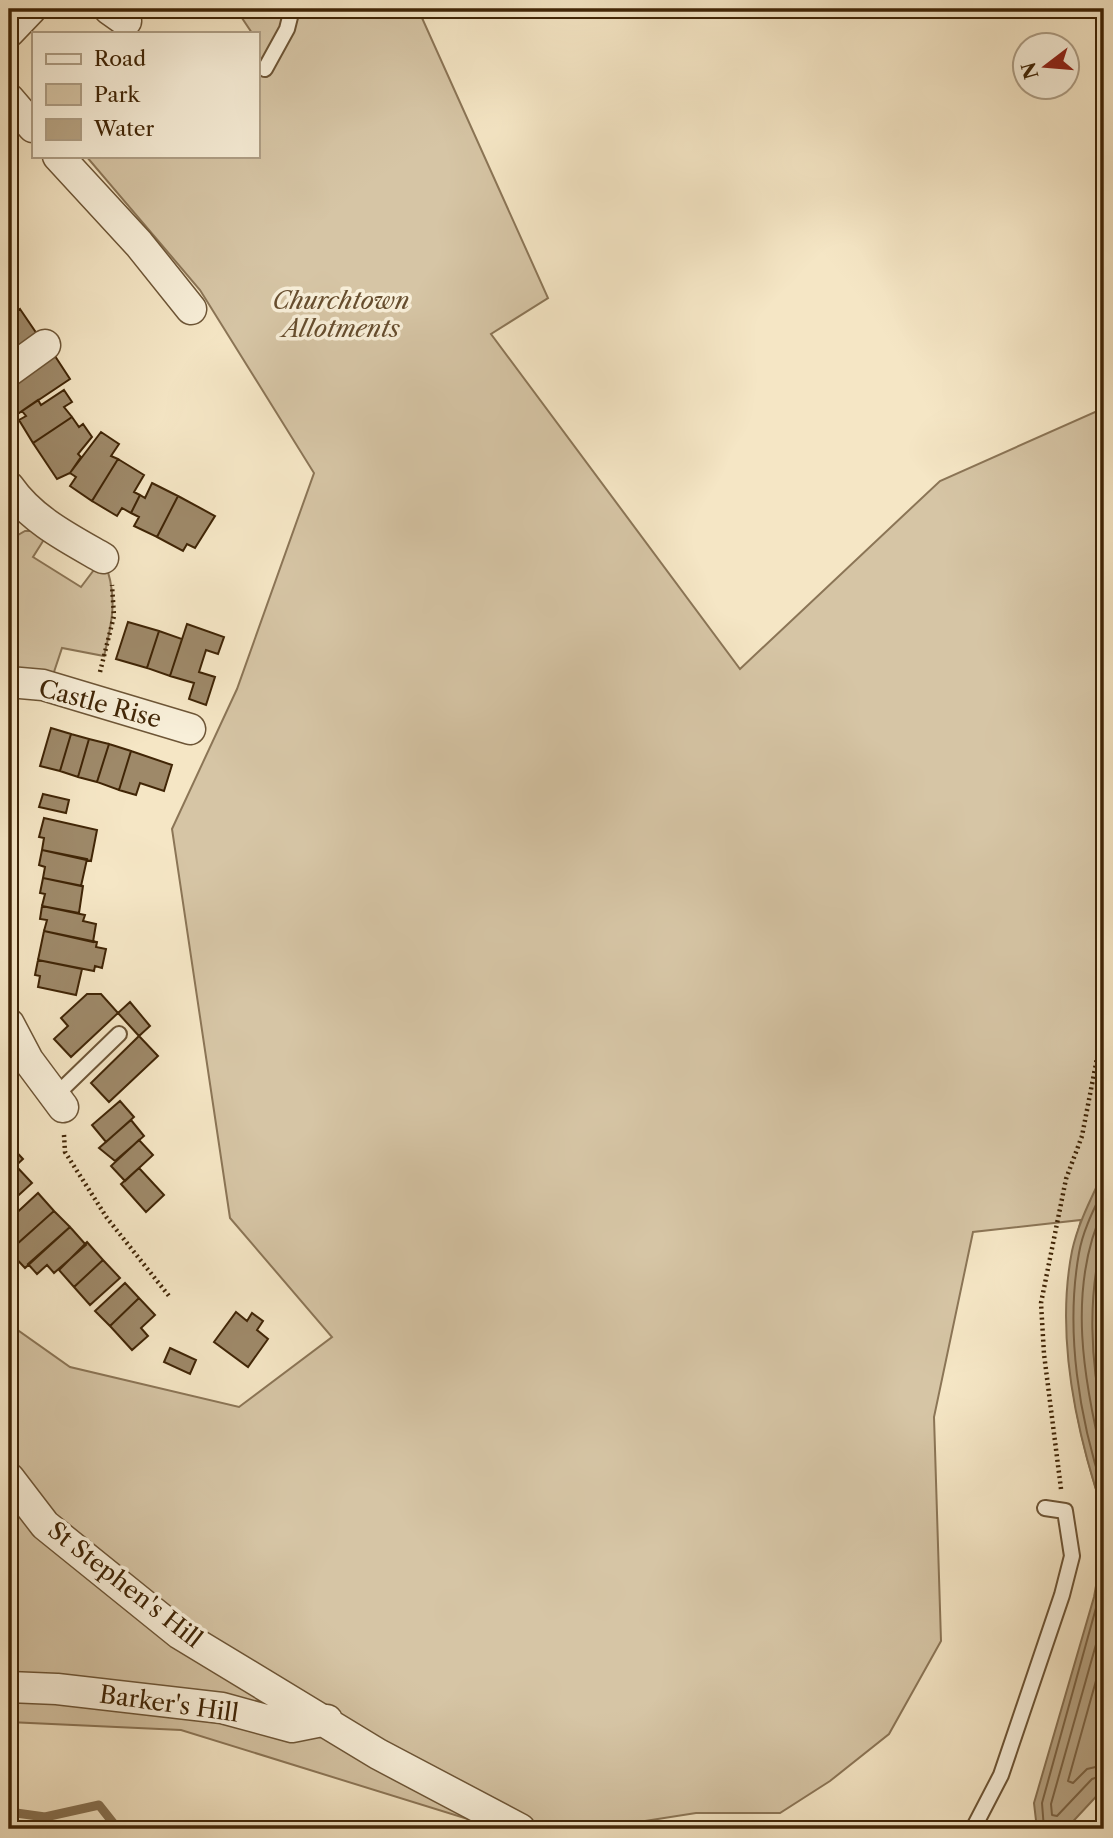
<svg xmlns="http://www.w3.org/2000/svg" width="1113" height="1838" font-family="'Libre Caslon Text',serif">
<rect width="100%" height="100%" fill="#f5e6c5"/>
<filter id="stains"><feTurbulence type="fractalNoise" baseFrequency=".00286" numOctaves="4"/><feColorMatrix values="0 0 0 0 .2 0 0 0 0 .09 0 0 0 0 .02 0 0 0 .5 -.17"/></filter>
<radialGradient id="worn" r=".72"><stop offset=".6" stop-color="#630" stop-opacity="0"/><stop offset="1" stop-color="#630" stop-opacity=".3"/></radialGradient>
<path fill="#d6c5a5" stroke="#8b7556" stroke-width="2" d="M236,9H418L548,298L491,334L740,669L940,481L1104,408V1514C1072,1419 1053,1318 1081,1220L973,1232L934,1417L941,1641L889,1734L830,1781L780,1813H696L594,1829H500L181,1730L9,1722V1324L70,1367L239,1407L332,1337L230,1218L172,829L237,689L314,473L200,290L86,156H257V33H252Z
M25,531H38L45,538L33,557L81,587L103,558C118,593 113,620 104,656L62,648L49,687L9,682V537L11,539Z"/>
<path fill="#b7a484" stroke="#877152" stroke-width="2" d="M1104,1171V1514C1076,1432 1055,1338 1072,1251C1078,1223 1092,1197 1104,1171Z
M1104,1542V1788L1066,1829H1037L1034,1803L1094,1597Z"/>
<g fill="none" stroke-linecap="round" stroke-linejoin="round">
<path stroke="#7c6445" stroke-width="2" d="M1104,1188C1094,1209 1083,1230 1079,1253C1065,1331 1079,1418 1104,1493
M1104,1208C1066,1288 1084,1383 1104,1465
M1104,1235C1087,1293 1090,1363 1104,1422
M1104,1616L1051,1804L1052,1815L1057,1816L1092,1779L1104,1775
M1104,1652L1068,1781L1073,1783L1087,1769L1104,1765
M1044,1829L1042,1803L1104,1579"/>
<path stroke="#877152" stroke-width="9" d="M9,1812L45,1817L99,1805L118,1829"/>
</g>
<path fill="#9e8969" stroke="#402506" stroke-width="2" d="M20,309L37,334L9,353V317Z
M53,353L70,379L13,417L9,410V382Z
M64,390L72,402L64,407L72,417L33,443L19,420L26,416L22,411L38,400L41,405Z
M72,417L79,427L83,424L92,437L78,454L81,457L70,473L57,479L33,443Z
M101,432L119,444L111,456L118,459L92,501L70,486L76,477L70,473Z
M118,459L144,475L134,492L140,495L131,513L122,508L117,516L92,501Z
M152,483L178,496L157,537L134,526L139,517L131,513L140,495L145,498Z
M178,496L215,516L195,548L187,544L183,551L157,537Z
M128,622L159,631L147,668L116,659Z
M187,624L224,637L218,654L206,650L199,672L215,677L206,705L189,699L194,683L170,676Z
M159,631L182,639L170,676L147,668Z
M51,728L71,734L60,771L40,766Z
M71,734L89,739L78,777L60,771Z
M89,739L109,744L97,782L78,777Z
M109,744L131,751L119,790L97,782Z
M131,751L172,765L164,791L140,783L136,795L119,790Z
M43,794L69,800L66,813L39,807Z
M44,818L97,830L91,861L42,850L44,838L39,837Z
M42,850L87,859L81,886L43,878L45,867L39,865Z
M43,878L83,886L79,913L42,906L45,894L40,893Z
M42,906L85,915L83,921L96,924L93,942L44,931L47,920L40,919Z
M44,931L97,942L96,947L106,949L102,968L95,966L94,971L38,960Z
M38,960L82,969L76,995L38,987L40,976L35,975Z
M87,994H101L118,1013L71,1057L54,1039L68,1026L61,1018Z
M130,1002L150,1026L139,1036L118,1013Z
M139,1036L158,1056L109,1102L91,1083Z
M120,1101L134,1117L106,1142L92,1125Z
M131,1120L144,1136L115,1161L99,1148Z
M139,1140L153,1155L125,1181L111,1166Z
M9,1144L23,1159L9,1172Z
M16,1166L32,1183L9,1204V1172Z
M139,1168L164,1195L146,1212L121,1184Z
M38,1193L54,1211L16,1245L9,1236V1220Z
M54,1211L70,1227L25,1268L9,1251Z
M70,1227L86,1245L54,1273L47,1265L37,1274L28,1264Z
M87,1242L103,1260L74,1287L59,1270Z
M103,1260L120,1278L90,1305L74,1287Z
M125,1283L139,1298L110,1326L95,1311Z
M139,1298L155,1315L141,1328L148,1336L132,1350L110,1326Z
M236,1312L247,1321L252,1313L263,1321L257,1330L268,1339L248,1367L214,1342Z
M170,1348L196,1360L190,1374L164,1362Z"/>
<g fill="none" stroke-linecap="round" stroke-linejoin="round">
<g stroke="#6d5536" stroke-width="18">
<path id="service" d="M265,69L287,29L292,9
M55,1096L119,1034
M973,1829L1001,1775L1062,1595L1072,1556L1065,1511L1045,1508"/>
</g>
<g stroke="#6d5536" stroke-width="33">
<path id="minor" d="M109,9L126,21
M9,32L31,9
M9,99L33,127
M58,156L139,244L191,309
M9,371L45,345
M9,487C32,520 68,538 103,558
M9,682L43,685L190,729
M9,1024L28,1060L63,1107
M9,1478L45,1525L180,1634L378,1754L520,1829
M9,1687L57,1689L222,1708L292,1727L327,1720"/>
</g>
<path stroke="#402506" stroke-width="4.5" stroke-dasharray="2 3.5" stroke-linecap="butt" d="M100,672L114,616L112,585
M64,1135L65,1152L107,1218L169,1296
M1061,1489L1044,1354L1041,1303L1066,1179L1082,1136L1104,1022"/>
<use href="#service" stroke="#f8efd9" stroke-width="14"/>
<use href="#minor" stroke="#f8efd9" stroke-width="30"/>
</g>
<g text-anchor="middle" stroke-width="7" stroke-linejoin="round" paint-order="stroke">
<g font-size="24" font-style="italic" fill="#664d2e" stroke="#f8efd9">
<text x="341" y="309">Churchtown<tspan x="341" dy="28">Allotments</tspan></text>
</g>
<g font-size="24" fill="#402506" stroke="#f8efd9">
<text transform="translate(100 704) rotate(15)" y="8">Castle Rise</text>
<text transform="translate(125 1585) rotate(38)" y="8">St Stephen's Hill</text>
<text transform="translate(169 1704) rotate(8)" y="8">Barker's Hill</text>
</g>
</g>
<rect width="1113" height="1838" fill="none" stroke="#f5e6c5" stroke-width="35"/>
<rect x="10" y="10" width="1092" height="1817" fill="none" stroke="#402506" stroke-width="3.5"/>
<rect x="18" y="18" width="1078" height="1803" fill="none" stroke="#402506" stroke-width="2"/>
<rect x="32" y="32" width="228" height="126" fill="#f8efd9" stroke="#ae9e85" stroke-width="2"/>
<rect x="46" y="54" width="35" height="10" fill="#f8efd9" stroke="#ae9e85" stroke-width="2"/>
<text x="94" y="66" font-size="21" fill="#402506">Road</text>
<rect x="46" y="84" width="35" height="21" fill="#d6c5a5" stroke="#ae9e85" stroke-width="2"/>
<text x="94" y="102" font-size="21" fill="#402506">Park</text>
<rect x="46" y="119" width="35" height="21" fill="#b7a484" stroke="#ae9e85" stroke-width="2"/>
<text x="94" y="136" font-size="21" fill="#402506">Water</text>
<g transform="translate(1046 66) rotate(254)"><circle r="33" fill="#f8efd9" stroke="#ae9e85" stroke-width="2"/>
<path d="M0-5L12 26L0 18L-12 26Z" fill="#8f2418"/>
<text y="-10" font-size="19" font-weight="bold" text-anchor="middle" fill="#402506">N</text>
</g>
<rect width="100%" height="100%" filter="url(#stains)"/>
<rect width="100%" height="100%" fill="url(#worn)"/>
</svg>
